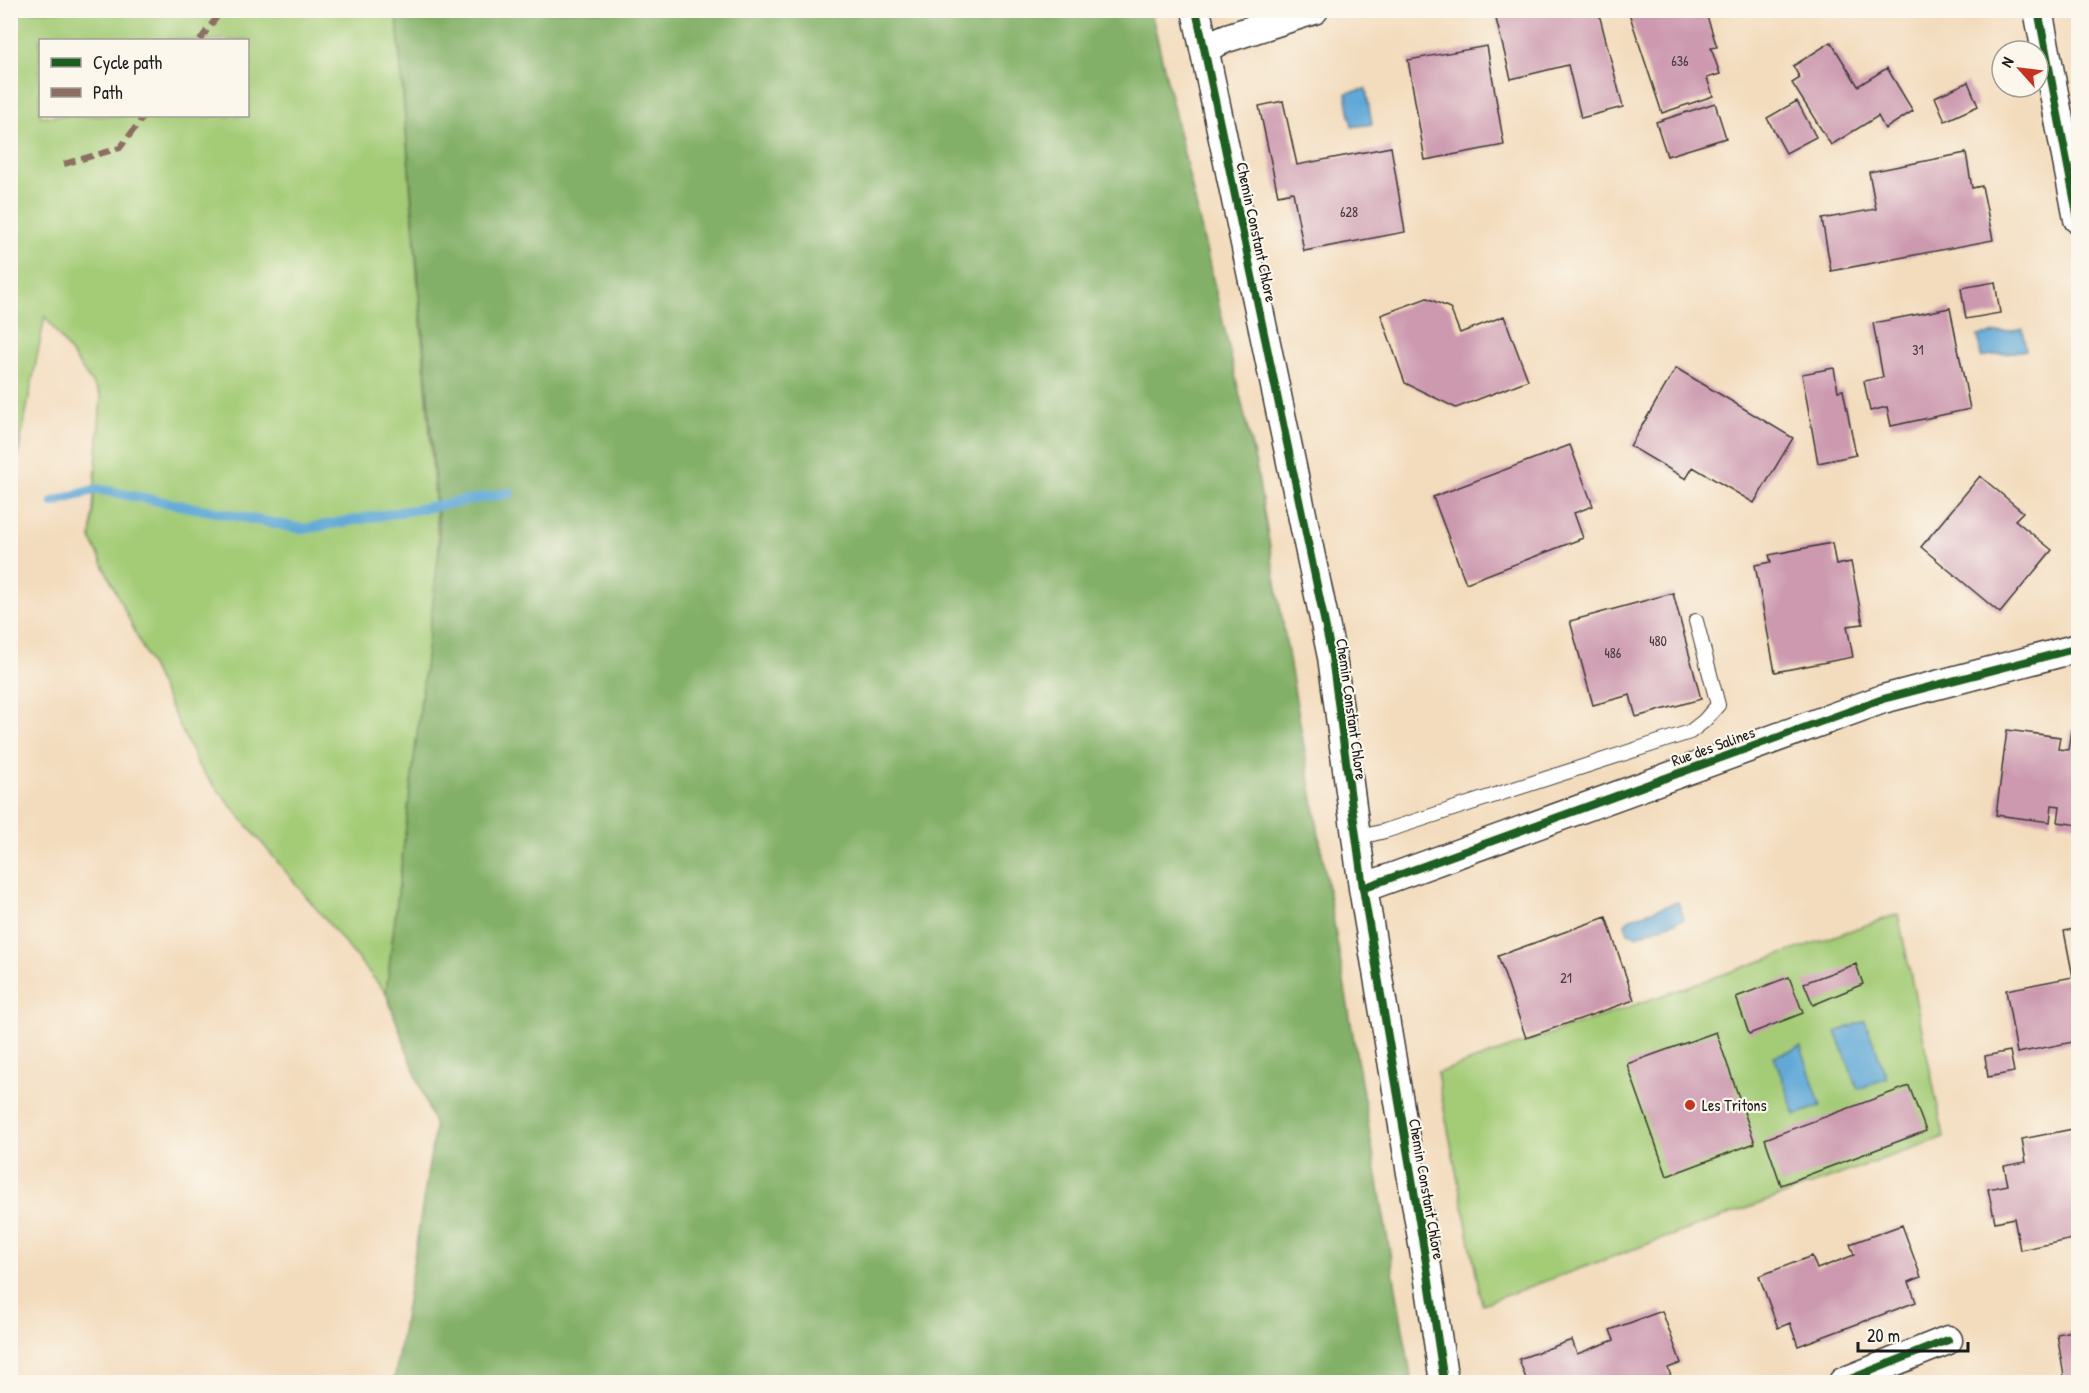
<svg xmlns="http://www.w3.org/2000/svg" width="2089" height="1393" font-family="'Patrick Hand',sans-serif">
<rect width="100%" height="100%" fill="#fbf7ec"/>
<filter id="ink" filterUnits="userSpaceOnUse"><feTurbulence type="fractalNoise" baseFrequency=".0167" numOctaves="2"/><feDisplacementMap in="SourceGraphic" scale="12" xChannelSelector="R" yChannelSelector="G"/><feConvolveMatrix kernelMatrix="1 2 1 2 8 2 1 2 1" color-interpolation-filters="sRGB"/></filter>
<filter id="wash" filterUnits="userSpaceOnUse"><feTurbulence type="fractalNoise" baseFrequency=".008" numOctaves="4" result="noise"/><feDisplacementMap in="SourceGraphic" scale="24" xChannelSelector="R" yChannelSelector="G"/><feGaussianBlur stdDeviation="1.35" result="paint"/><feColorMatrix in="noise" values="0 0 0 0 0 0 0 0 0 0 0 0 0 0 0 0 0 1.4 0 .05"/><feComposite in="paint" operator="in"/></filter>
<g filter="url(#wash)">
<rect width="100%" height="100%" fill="#f3dcbd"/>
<path fill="#a4cc77" stroke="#60744a" stroke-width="1.5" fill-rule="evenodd" d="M11,11H398L397,18L439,553L386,993L199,767L91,539L101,396L45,316L11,489ZM40,40H248V116H40Z
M1898,914L1944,1137L1482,1304L1437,1073Z"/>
<path fill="#83b068" stroke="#506642" stroke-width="1.5" d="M398,11H1151L1256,465L1412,1382H394L435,1127L386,993L440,542L397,18Z"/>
<path fill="#60a9d7" stroke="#3e627a" stroke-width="1.5" d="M1366,89L1372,124L1352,127L1346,93Z
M2023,329L2026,350L1981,357L1978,336Z
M1678,902L1684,919L1636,936L1628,933L1625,924L1631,918Z
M1865,1021L1887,1078L1858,1089L1836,1032Z
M1801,1047L1821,1106L1795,1115L1774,1056Z"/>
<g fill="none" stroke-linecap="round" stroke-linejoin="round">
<path stroke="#60a9d7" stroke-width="10" d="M53,502L97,489L303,529L510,493"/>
</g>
<g id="blocks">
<path fill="#cc99af" d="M1530,10H1598L1623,107L1581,118L1568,65L1511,79L1496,19Z
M1628,10H1705L1717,47L1711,48L1720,74L1707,78L1713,96L1662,113Z
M1831,42L1858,86L1887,68L1913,111L1885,129L1878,116L1831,145L1792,83L1800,78L1793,66Z
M1487,46L1504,145L1425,160L1408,60Z
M1968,82L1978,106L1945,121L1935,97Z
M1283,101L1297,165L1391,147L1405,232L1304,251L1293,192L1278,195L1259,106Z
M1797,101L1816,137L1786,153L1767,118Z
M1715,103L1726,138L1667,156L1656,122Z
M1966,153L1972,188L1982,186L1993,240L1831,271L1822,219L1876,209L1869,172Z
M1995,282L2000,313L1966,319L1961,288Z
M1427,298L1450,308L1460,333L1504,316L1528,380L1456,408L1405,383L1381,315Z
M1950,308L1970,409L1891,426L1887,407L1870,411L1864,381L1883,377L1873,323Z
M1676,368L1793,438L1754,503L1693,467L1686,479L1630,446Z
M1834,368L1838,391L1843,390L1856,455L1818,463L1802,374Z
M1570,445L1593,506L1574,513L1583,538L1466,583L1433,497Z
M1980,476L2023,512L2015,520L2052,550L2000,613L1921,547Z
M1832,543L1836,565L1851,562L1863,624L1847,626L1853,657L1775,672L1755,565L1771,562L1769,555Z
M1673,593L1701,699L1636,717L1630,695L1593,705L1570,621Z
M2007,730L2060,737L2058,749L2068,750L2071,730L2078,731V825L2058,822L2060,806L2052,805L2050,822L1996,815Z
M1606,917L1634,1000L1526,1038L1498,956Z
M2078,928V1041L2017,1053L2006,990L2073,977L2064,931Z
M1856,964L1863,984L1813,1005L1804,983Z
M1789,977L1803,1013L1749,1034L1736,997Z
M1716,1032L1755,1143L1667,1176L1627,1064Z
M2010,1051L2014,1072L1988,1077L1985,1056Z
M1909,1086L1926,1131L1781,1185L1765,1139Z
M2078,1128V1238L2020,1250L2014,1218L1995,1222L1988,1189L2008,1185L2004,1166L2026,1162L2022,1139Z
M1902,1225L1921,1277L1909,1282L1916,1302L1798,1346L1790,1323L1778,1328L1759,1276L1812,1256L1817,1269L1854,1255L1850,1244Z
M1662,1311L1681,1363L1668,1368L1673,1382H1527L1519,1359L1572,1340L1577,1354L1614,1340L1610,1330Z
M2078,1330V1382H2065L2057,1334Z"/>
</g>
</g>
<g filter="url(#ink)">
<use href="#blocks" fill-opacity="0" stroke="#3c3934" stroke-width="1.5"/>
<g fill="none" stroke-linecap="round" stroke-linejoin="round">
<g stroke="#3c3934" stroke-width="16">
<path id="lane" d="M1356,838L1385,831L1690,732L1704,721L1718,705L1696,621"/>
</g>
<g stroke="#3c3934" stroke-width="31">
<path id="street" d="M1196,10L1332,657L1363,888L1428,1274L1444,1382
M2038,10L2078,219
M1204,48L1227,38L1314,10
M1363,888L1883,699L2078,648
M1843,1382L1948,1340"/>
</g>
<use href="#lane" stroke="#fff" stroke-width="14"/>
<use href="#street" stroke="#fff" stroke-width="28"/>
<path stroke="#8d6e63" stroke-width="6" stroke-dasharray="12 6" stroke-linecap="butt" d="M200,40L222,10
M64,164L120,148L144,116"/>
<g stroke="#fbf7ec" stroke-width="11">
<path id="cycleway" d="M1196,10L1332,657L1363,888L1428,1274L1444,1382
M2038,10L2078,219
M1363,888L1883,699L2078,648
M1843,1382L1948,1340"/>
</g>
<use href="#cycleway" stroke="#1b5e20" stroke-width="8"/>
</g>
</g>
<circle fill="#c8321e" stroke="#fbf7ec" stroke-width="2" cx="1690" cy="1105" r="6"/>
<g text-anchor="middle" stroke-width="4.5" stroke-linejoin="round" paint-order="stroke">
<g font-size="14" fill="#483b41">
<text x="1680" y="66">636</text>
<text x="1349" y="217">628</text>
<text x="1918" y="355">31</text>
<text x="1658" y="646">480</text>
<text x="1613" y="658">486</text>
<text x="1566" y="983">21</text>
</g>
<g font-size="16" fill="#1c1c1c" stroke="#fbf7ec">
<text transform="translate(1257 232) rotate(78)" y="6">Chemin Constant Chlore</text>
<text transform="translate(1352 709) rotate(82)" y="6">Chemin Constant Chlore</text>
<text transform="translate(1713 746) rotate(-20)" y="6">Rue des Salines</text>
<text transform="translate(1427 1189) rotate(80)" y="6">Chemin Constant Chlore</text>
</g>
<g font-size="16" fill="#1c1c1c" stroke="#fbf7ec" text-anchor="start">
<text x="1702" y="1111">Les Tritons</text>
</g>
</g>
<rect width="2089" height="1393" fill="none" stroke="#fbf7ec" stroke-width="36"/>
<rect x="39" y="39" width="210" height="78" fill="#fbf7ec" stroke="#a29f99" stroke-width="1.5"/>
<rect x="51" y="58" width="30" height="9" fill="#1b5e20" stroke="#a29f99" stroke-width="1.5"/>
<text x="93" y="69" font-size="18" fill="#1c1c1c">Cycle path</text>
<rect x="51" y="88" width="30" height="9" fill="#8d6e63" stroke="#a29f99" stroke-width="1.5"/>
<text x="93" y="99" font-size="18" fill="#1c1c1c">Path</text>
<g transform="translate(2020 69) rotate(298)"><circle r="28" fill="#fbf7ec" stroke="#a29f99" stroke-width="1.5"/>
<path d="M0-4.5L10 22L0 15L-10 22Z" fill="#c8321e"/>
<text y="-9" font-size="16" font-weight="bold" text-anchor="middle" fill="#1c1c1c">N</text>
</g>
<path d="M1858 1342v9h110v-9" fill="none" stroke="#1c1c1c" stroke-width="3"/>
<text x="1867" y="1342" font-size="18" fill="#1c1c1c" stroke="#fbf7ec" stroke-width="4.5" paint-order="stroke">20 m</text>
</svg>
